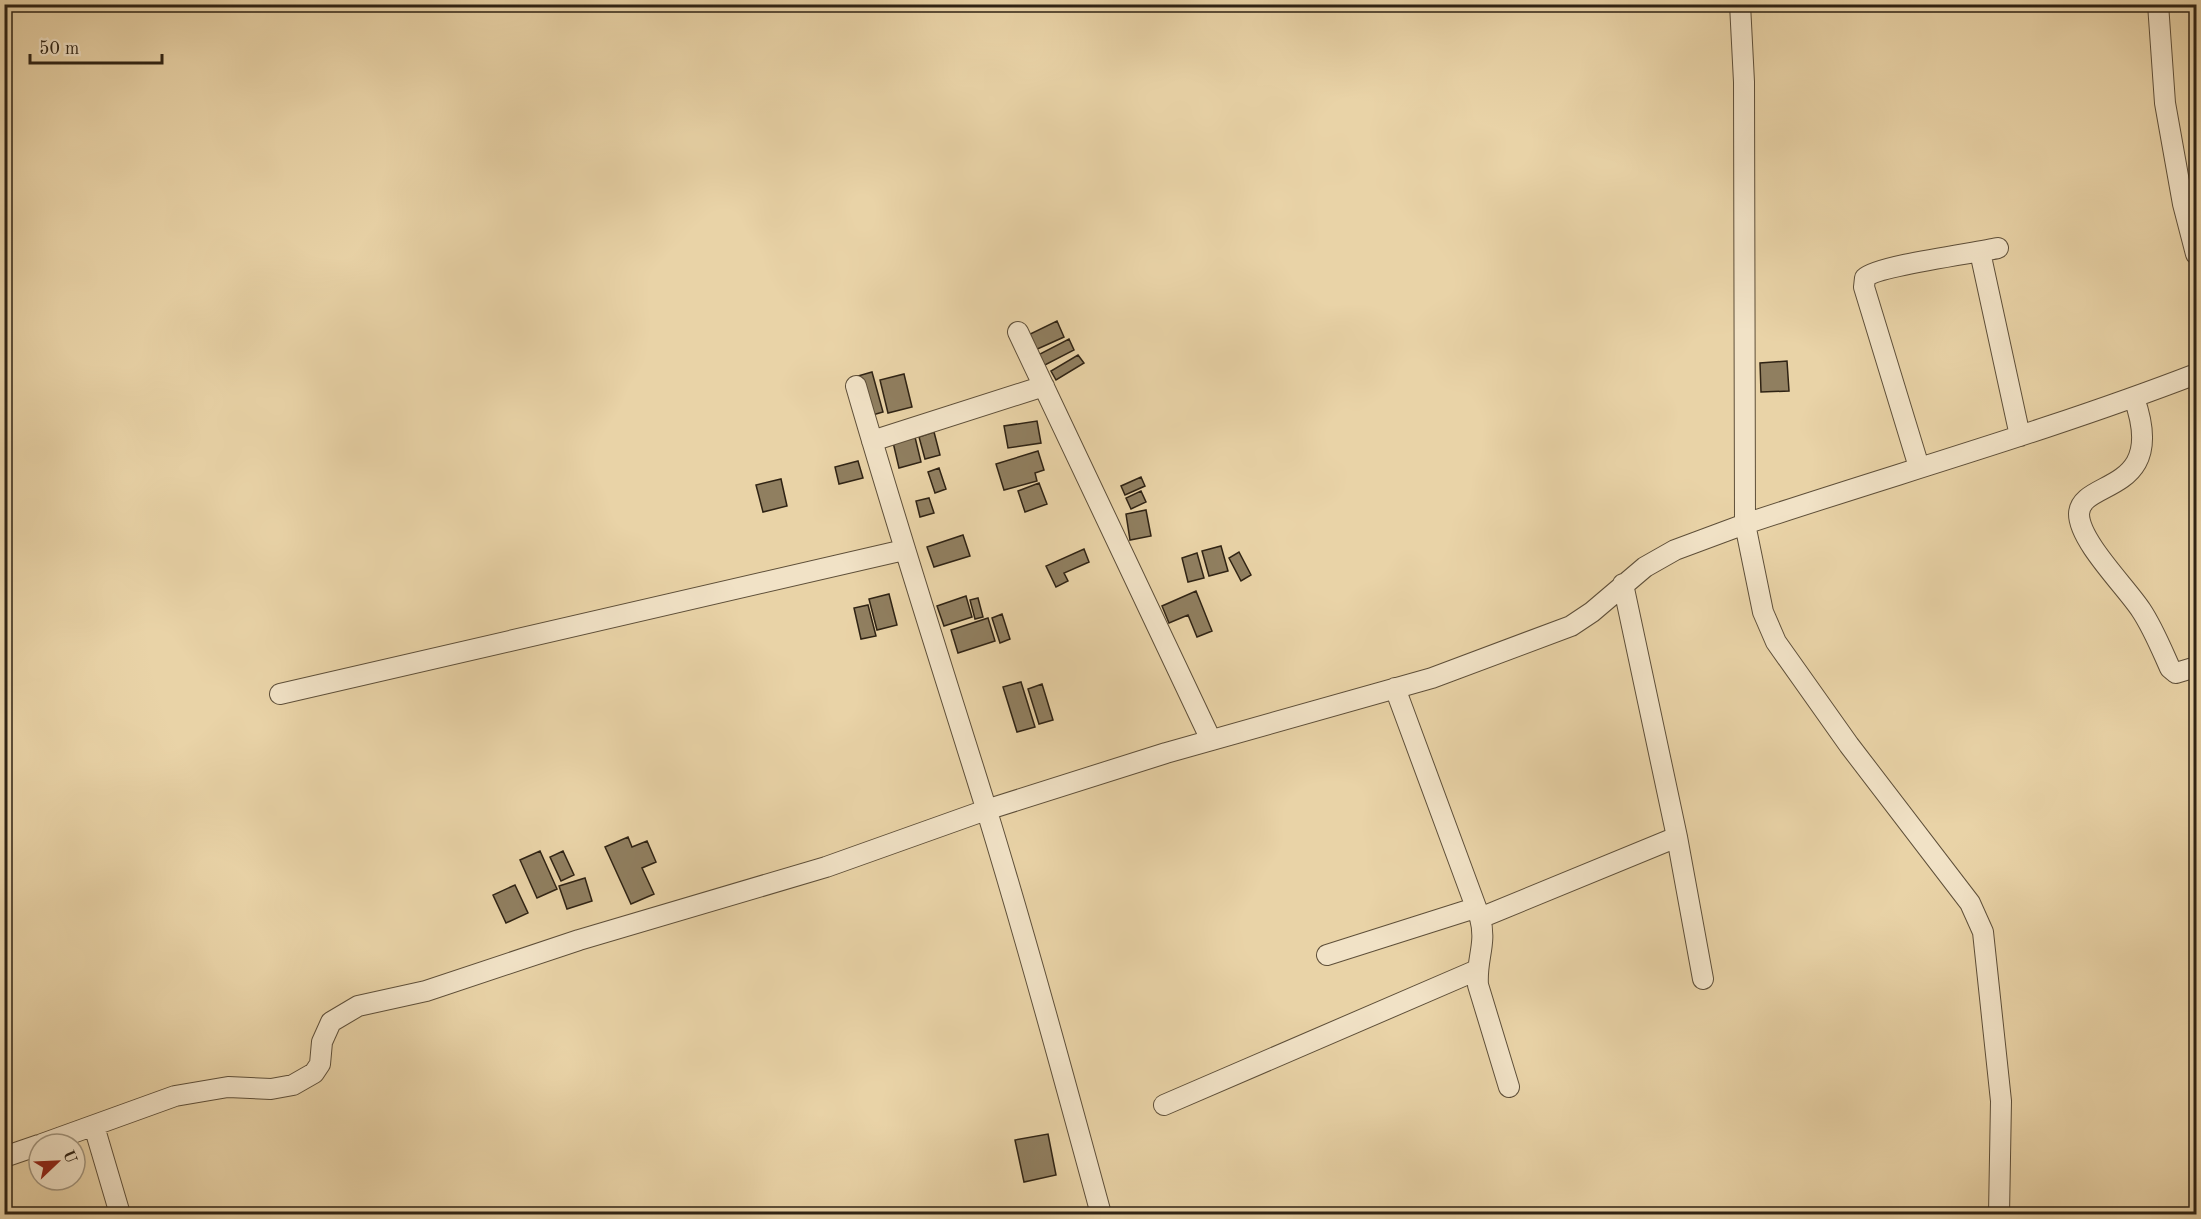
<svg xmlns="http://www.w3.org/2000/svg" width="2201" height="1219" font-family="'Old Standard TT',serif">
<rect width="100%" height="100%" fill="#e9d3a7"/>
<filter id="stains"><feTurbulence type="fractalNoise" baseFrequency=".00333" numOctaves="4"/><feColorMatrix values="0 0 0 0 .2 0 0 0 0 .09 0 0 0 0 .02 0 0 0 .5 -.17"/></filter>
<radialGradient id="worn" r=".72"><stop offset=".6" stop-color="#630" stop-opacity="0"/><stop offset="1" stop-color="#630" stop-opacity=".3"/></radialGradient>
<path fill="#907f60" stroke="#2f2314" stroke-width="1.5" d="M1057,321L1064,337L1033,351L1026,336Z
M1069,339L1074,350L1043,366L1038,355Z
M1078,355L1084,363L1056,380L1051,371Z
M1787,361L1789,391L1761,392L1760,363Z
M872,372L883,412L869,416L858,376Z
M904,374L912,407L888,413L880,380Z
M1037,421L1041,443L1008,448L1004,426Z
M934,432L940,455L925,459L919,437Z
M914,433L921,462L899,468L892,438Z
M1038,451L1044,470L1035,473L1037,481L1004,490L996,464Z
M858,461L863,478L839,484L835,467Z
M939,468L946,489L935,493L928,472Z
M1141,477L1145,486L1125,495L1121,486Z
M781,479L787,506L763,512L756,485Z
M1039,483L1047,504L1025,512L1018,491Z
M1141,491L1146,502L1131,509L1126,498Z
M929,498L934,513L920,517L916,501Z
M1146,510L1151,536L1130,540L1126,514Z
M963,535L970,556L934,567L927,547Z
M1221,546L1228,571L1209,576L1202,551Z
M1084,549L1089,562L1064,573L1068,581L1056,587L1046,566Z
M1239,552L1251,575L1241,581L1229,558Z
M1197,553L1204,578L1188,582L1182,558Z
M1196,591L1212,631L1197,637L1188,615L1169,623L1162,606Z
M889,594L897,625L877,630L869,599Z
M966,596L972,617L944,626L937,606Z
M978,598L983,617L975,619L970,600Z
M868,605L876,636L861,639L854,608Z
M1002,614L1010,639L1000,643L992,618Z
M988,618L995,641L958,653L951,630Z
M1021,682L1035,727L1017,732L1003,687Z
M1042,684L1053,720L1039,724L1028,689Z
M628,837L632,847L647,841L656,862L642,868L654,894L631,904L605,847Z
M540,851L557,889L537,898L520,860Z
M563,851L574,875L561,881L550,857Z
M585,878L592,901L567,909L559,886Z
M515,885L528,913L506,923L493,895Z
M1048,1134L1056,1175L1024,1182L1015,1140Z"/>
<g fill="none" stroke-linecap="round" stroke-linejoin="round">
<g stroke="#5e4f39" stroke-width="22">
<path id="minor" d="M2158,4L2165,103L2183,204L2196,254
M1980,252L2020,436
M1018,332L1211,740
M856,386C897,528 942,667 986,808C1027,942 1064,1078 1101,1214
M2134,398C2169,496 2080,478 2079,514C2079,541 2126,587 2141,610C2153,628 2161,648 2170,668L2176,673L2196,667
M872,441L1044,386
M1919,467L1864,287L1865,278C1876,266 1976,253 1998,248
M1623,584L1677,837L1703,979
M1395,688L1480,918C1487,944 1476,959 1478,985L1509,1087
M280,694L904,550
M1480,918L1677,837
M1327,955L1475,908
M1164,1105L1477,970
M94,1126L120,1214
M42,1144L175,1096L228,1087L271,1089L293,1085L314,1073L320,1064L322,1042L331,1022L358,1006L426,991L579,940L826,867L986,810L1166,753L1432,678L1571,626L1592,612L1645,567L1675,550L1745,524L1744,82L1740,4
M4,1157L39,1145
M1999,1214L2001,1101L1983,932L1970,903L1849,745L1776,642L1763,612L1745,524C1895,474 2048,431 2196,374"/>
</g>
<use href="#minor" stroke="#f1e2c6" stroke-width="20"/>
</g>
<rect width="2201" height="1219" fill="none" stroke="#e9d3a7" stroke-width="24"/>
<rect x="6" y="6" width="2189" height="1207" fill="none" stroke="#2f2314" stroke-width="3"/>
<rect x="12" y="12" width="2177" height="1195" fill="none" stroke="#2f2314" stroke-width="1.5"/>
<g transform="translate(57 1162) rotate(67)"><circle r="28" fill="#f1e2c6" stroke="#a3967f" stroke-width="1.5"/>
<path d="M0-4.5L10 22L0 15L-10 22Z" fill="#8f2418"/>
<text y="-9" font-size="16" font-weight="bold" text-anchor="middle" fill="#2f2314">U</text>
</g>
<path d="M30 54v9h132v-9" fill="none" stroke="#2f2314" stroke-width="3"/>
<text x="39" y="54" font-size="18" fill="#2f2314" stroke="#f1e2c6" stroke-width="4.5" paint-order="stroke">50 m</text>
<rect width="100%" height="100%" filter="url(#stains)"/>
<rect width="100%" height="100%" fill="url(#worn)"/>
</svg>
